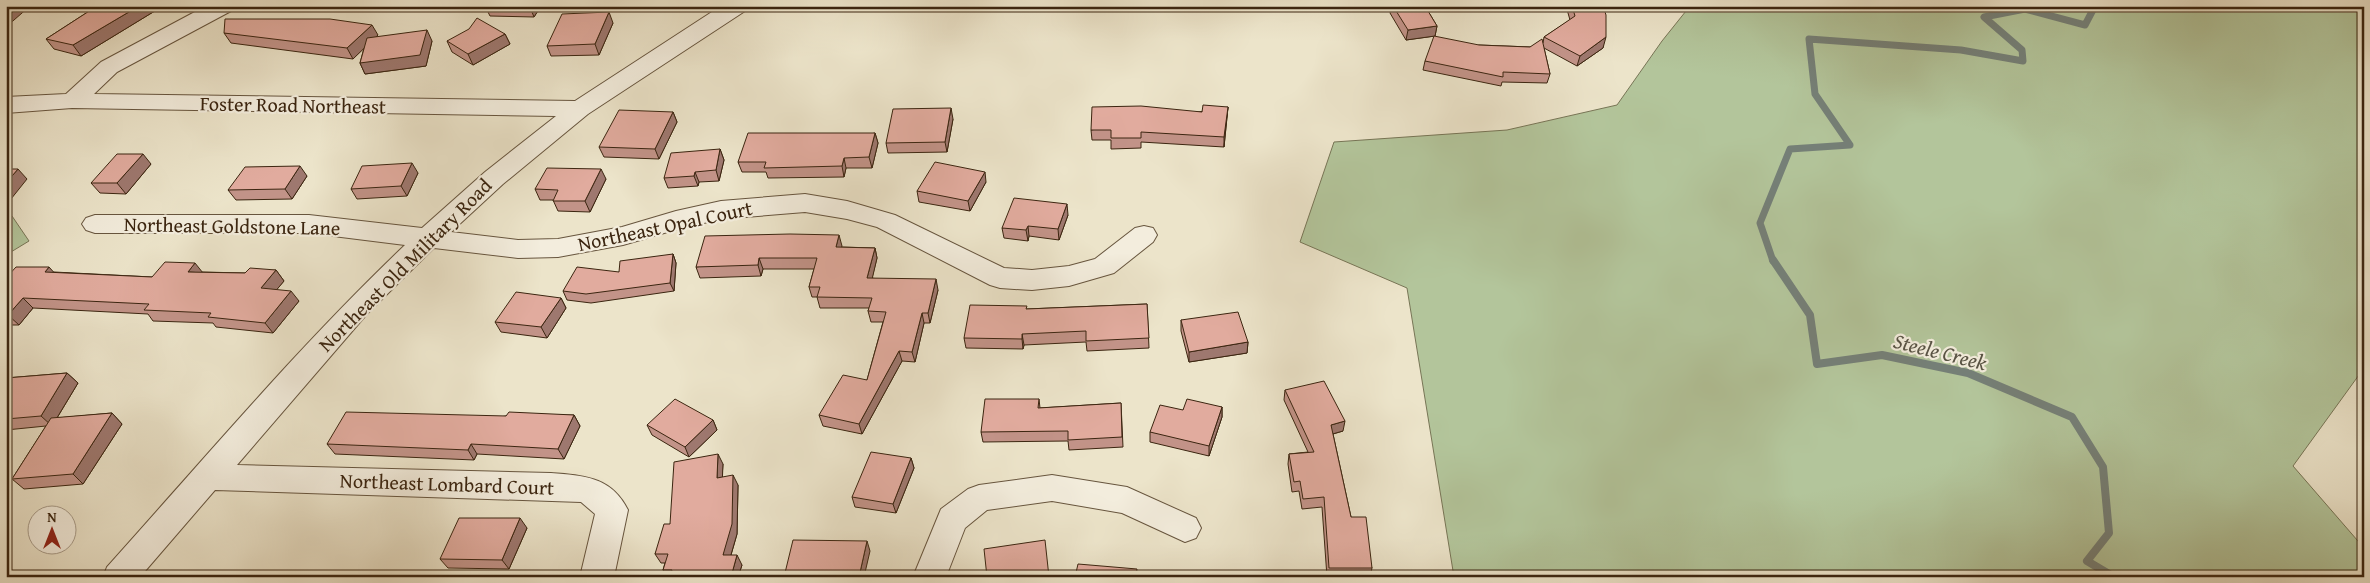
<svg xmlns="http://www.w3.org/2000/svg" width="2370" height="583" font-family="'Gentium Book Plus',serif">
<rect width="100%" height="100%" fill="#ece4ca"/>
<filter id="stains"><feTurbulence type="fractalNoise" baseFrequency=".004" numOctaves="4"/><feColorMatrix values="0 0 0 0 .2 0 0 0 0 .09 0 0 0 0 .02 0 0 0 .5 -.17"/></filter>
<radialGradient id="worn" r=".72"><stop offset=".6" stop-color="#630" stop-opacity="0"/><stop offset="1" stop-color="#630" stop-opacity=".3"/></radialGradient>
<path fill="#b3c59b" stroke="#777556" d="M1690,6H2354L2364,13V368L2293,466L2364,548V577H1454L1407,288L1300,242L1334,142L1507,130L1617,105L1662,41Z
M12,216L29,241L6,255V218Z"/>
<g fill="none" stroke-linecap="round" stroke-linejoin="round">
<path stroke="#758078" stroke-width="7" d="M1773,261L1760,223L1790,149L1850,145L1815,94L1809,39L1961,50L2023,61L2022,50L1984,17L2025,9L2085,25L2095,6"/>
<path stroke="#758078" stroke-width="8" d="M1773,260L1810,315L1817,364L1882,355L1968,373L2072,417L2103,467L2109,533L2087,561L2114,577"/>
<g stroke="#67553e" stroke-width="2">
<path id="minor" d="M206,6H234L231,11L117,72L94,94L575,101L721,6H748L745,11L588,114L503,184L451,232L518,240L558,239L622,227L676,211L721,201L805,194L847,201L895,215L1004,268L1032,270L1069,266L1095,259L1135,228L1144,226L1153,228L1157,235L1153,242L1114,273L1069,286L1032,290L1000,288L990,285L877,227L847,219L805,212L721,219L678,229L623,245L558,257L518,258L434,248L367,314L237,465L551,473C584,476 611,476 628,510L614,577H580L595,514L581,502L215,490L140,577H103L107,567C205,458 299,346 405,245L309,233H95L86,230L82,224L86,218L95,215H309L422,228L485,172L556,116L72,108L6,113V97L66,94L101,62Z
M1052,475L1127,487L1196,518L1201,528L1196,538L1185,542L1122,513L1052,501L987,510L965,528L946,577H913L941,509L968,489L979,485Z"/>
</g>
<use href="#minor" fill="#f3eddd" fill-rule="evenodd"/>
</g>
<path fill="#c29388" stroke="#3b2510" d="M97,6H163L81,56L54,49L46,39Z
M485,6H541L534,17L490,16Z
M1391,6H1425L1437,26L1435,36L1406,40L1390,13Z
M1566,6H1603V48L1577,66L1544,48L1550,74L1547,83L1502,82L1501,86L1423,70L1425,61L1479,45L1530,47L1543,43L1544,37L1570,20Z
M613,23L599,55L551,56L547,46Z
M224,33L378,35L376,37L432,41L426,66L365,74L360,63L364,48L353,59L231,43Z
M505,34L510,44L473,65L452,52L447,41Z
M1228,107L1224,147L1141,142V148L1111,149V140H1092L1091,130Z
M673,112L677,122L659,159L604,157L599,147Z
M953,119L947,152L888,153L886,143Z
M875,133L878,143L872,168H846L844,177L768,178L766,172H742L738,162Z
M720,149L724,160L719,181L699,182L698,186L668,188L664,178Z
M151,164L126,194L100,193L91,183Z
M418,173L407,196L357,199L351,189Z
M307,176L292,199L236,200L228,190Z
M606,179L590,212L558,211L553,200H540L535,189Z
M986,182L970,211L919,202L917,191Z
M1068,215L1059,240L1029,236L1028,241L1004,238L1002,228Z
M842,246L841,247L875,248L877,258L872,278L938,290L930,323H924L915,362L902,361L862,434L823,426L819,415L867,380L883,322H871L868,311L869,308H820L817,297H812L809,287L814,269H763L761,276L700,278L696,267Z
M673,254L676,263L674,291L591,303L567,300L563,291Z
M276,270L284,281L276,290L299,301L273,333L216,327L213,323L153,321L148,314L33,308L19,325H6V278L54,272L152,277L202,272L245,273Z
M561,298L566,308L547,338L501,332L495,322Z
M1147,304L1149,348L1087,351L1086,342L1024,345L1023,349L966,348L964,338L1027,309Z
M1181,320L1248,342L1247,353L1189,362L1181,331Z
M67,373L78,383L57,418L112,413L122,424L83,484L24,489L12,479L46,426L6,430V378Z
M1285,390L1343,431L1333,434L1351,517L1372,568L1370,577H1327L1322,507L1302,509L1299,491L1292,492L1288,464L1289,454L1308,452L1284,400Z
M1039,399L1040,408L1121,403L1123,447L1069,450L1068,441L983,442L981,432Z
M1222,407V417L1209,456L1150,442V432L1183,410Z
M574,415L580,426L564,459L477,454L474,460L335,454L327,444L506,416Z
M713,420L717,430L689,457L652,435L647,425Z
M911,458L914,468L896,513L855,507L852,497Z
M723,464L722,477L738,485L737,534L731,555L742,565L738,577H667L663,570L665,563H661L655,554L670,524Z
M527,528L509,569L448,568L440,559Z"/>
<path fill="#9e786f" stroke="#3b2510" d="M10,6H30L6,27V10Z
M139,6H163L81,56L73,45Z
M530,6H541L534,17L530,7Z
M609,12L613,23L599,55L595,44Z
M372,25L378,35L353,59L347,48Z
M1437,26L1435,36L1406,40L1408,30Z
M427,30L432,41L426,66L365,74L360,63Z
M505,34L510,44L473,65L468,54Z
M1606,37L1603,48L1577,66L1580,56Z
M1228,107L1224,147V137Z
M951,108L953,119L947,152L945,142Z
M673,112L677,122L659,159L655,149Z
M875,133L878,143L872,168L869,157Z
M720,149L724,160L719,181L716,170Z
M143,154L151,164L126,194L117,183Z
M844,158L846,168L844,177L842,166Z
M412,163L418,173L407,196L401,186Z
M300,166L307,176L292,199L285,189Z
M18,169L27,179L7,204L6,183Z
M601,169L606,179L590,212L585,201Z
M695,172L699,182L698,186L694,176Z
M985,172L986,182L970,211L968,201Z
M1067,204L1068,215L1059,240L1058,229Z
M1028,226L1029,236L1028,241L1026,230Z
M839,235L842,246L838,258L836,247Z
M875,248L877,258L870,288L867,278Z
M673,254L676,263L674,291L670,283Z
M759,258L763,269L761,276L758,265Z
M195,263L203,273L188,272Z
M49,267L59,278L45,272Z
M276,270L284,281L269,299L261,288Z
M936,279L938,290L930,323L928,313Z
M291,291L299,301L273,333L265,323Z
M23,298L33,308L19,325L8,315Z
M561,298L566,308L547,338L541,327Z
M922,313L924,323L915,362L912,352Z
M1022,334L1024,345L1023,349L1022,339Z
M1248,342L1247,353L1189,362V352Z
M899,351L902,361L862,434L859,424Z
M67,373L78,383L52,426L41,416Z
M1222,407V417L1209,456V446Z
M112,413L122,424L83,484L73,474Z
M574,415L580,426L564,459L558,449Z
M713,420L717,430L689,457L685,447Z
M1345,421L1343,431L1329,435L1331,425Z
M471,444L477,454L474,460L468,450Z
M718,454L723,464L722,487L717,478Z
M911,458L914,468L896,513L893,504Z
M733,475L738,485L737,534L728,565L723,555Z
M520,518L527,528L509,569L502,560Z
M867,541L870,551L864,577H859Z
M737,555L742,565L738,577H731Z"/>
<path fill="#e1ab9e" stroke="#3b2510" d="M97,6H139L73,45L46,39Z
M1393,6H1425L1437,26L1408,30Z
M1572,6H1603L1606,15V37L1580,56L1544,37L1575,16Z
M609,12L595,44L547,46L562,14Z
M477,18L505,34L468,54L447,41L469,29Z
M225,19H330L372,25L347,48L224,33Z
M427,30L420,55L360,63L367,38Z
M1434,36L1479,45L1530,47L1542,39L1550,74L1503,72V77L1425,61Z
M1203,105L1228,107L1224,137L1141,132V138H1111V130H1091L1092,107L1141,106L1202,112Z
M951,108L945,142L886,143L893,109Z
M619,110L673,112L655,149L599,147Z
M748,133H875L869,157L844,158L842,166L764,168L766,162H738Z
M720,149L716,170L695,172L694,176L664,178L671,153Z
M117,154H143L117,183H91Z
M935,162L985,172L968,201L917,191Z
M412,163L401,186L351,189L362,166Z
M300,166L285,189L228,190L245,167Z
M547,168L601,169L585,201H553L558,190L535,189Z
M6,169H18L6,183Z
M1014,198L1067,204L1058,229L1028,226L1026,230L1002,228Z
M790,234L839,235L836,247L875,248L867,278L936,279L928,313H922L912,352L899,351L859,424L819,415L843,375L867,380L886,312L868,311L872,298L817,297L820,287H809L817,258H759L758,265L696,267L705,236Z
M673,254L670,283L586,294L563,291L577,267L619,272L620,261Z
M165,262L195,263L188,272L245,273L250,268L276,270L261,288L291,291L265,323L208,317L211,313L144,310L149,304L23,298L8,315L6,314V278L16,267H49L45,272L152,277Z
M516,292L561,298L541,327L495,322Z
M1147,304L1149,338L1086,341V331L1022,334V339L964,338L970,305L1027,306L1026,309Z
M1238,312L1248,342L1189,352L1181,320Z
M67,373L41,416L6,419V378Z
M1324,381L1345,421L1331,425L1351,517H1366L1372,568H1329L1324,497L1303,499L1300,481L1294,482L1289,454L1314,452L1285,390Z
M675,399L713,420L685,447L647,425Z
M985,399H1039L1038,408L1121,403L1122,437L1068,440V431L981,432Z
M1187,399L1222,407L1209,446L1150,432L1160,405L1183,410Z
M346,412L506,416L509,412L574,415L558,449L471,444L468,450L327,444Z
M112,413L73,474L12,479L51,418Z
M871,452L911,458L893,504L852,497Z
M718,454L717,478L733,475L732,524L723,555H737L731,577H670L672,570H663L668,554H655L664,524H670L674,462Z
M459,518H520L502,560L440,559Z
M793,540L867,541L859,577H784Z
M1045,540L1049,577H987L984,549Z
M1078,564L1137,569L1136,577H1075Z
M250,574L249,577H220Z"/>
<g text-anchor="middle" stroke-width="4.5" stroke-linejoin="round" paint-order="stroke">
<g font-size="20" fill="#3b2510" stroke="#f3eddd">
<text transform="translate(293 105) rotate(1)" y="7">Foster Road Northeast</text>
<text transform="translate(232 226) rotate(1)" y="7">Northeast Goldstone Lane</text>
<text transform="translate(665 226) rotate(-12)" y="7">Northeast Opal Court</text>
<text transform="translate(405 265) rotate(-45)" y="7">Northeast Old Military Road</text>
<text transform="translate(447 484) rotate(2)" y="7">Northeast Lombard Court</text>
</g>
<g font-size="21" font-style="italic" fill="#585344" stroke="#f3eddd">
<text transform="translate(1940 352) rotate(14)" y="7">Steele Creek</text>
</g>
</g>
<rect width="2370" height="583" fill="none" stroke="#ece4ca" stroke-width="25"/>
<rect x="8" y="8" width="2355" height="568" fill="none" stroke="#3b2510" stroke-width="2.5"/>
<rect x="12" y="12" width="2345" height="558" fill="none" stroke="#3b2510"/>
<g transform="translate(52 530)"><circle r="24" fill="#f3eddd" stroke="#a99d8b"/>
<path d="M0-4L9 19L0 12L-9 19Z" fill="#8f2418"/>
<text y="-8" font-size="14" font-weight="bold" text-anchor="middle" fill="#3b2510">N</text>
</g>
<rect width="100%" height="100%" filter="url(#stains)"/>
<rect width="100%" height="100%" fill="url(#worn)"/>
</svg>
